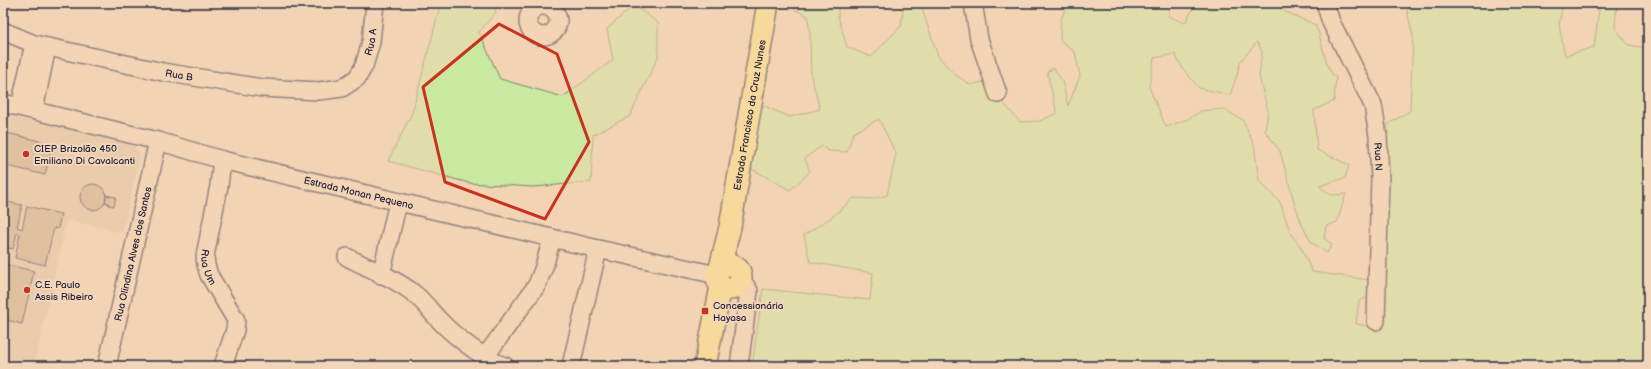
<svg xmlns="http://www.w3.org/2000/svg" width="1651" height="369" font-family="'Balsamiq Sans',sans-serif">
<rect width="100%" height="100%" fill="#f2d3b3"/>
<filter id="ink" filterUnits="userSpaceOnUse"><feTurbulence type="fractalNoise" baseFrequency=".025" numOctaves="2"/><feDisplacementMap in="SourceGraphic" scale="8" xChannelSelector="R" yChannelSelector="G"/><feConvolveMatrix kernelMatrix="1 2 1 2 8 2 1 2 1" color-interpolation-filters="sRGB"/></filter>
<g filter="url(#ink)">
<path fill="#e1c4a5" d="M3,114L133,145L139,152L140,158L122,233L67,220L34,366H25L3,360Z"/>
<path fill="#cae9a0" stroke="#76866e" d="M441,3H493L496,12L479,32L500,79L563,97L613,60L607,29L634,5L658,23V57L630,116L593,135L591,182L533,187L469,183L388,161L412,113Z
M798,3H838V16L847,47L871,57L901,26L904,3H920L938,56L954,74L971,85L998,78L999,98L1020,122L1040,121L1057,113L1047,72L1054,68L1062,81L1068,106L1080,76L1075,52L1060,40L1061,20L1067,3H1171L1168,16L1185,23L1196,3H1275L1286,12L1315,25L1319,34L1326,61L1332,74L1336,77L1334,101L1314,110L1317,150L1349,165L1345,178L1319,186L1331,195L1346,194L1337,222L1326,226L1324,239L1332,244L1327,253L1312,243L1303,227L1295,205L1280,151L1265,131L1268,111L1259,77L1262,51L1257,42L1240,62L1237,75L1230,95L1199,88L1183,69L1175,54L1154,58L1149,87L1166,127L1188,119L1201,111L1223,109L1243,120L1254,145L1259,181L1280,202L1291,234L1301,247L1312,272L1370,280L1371,296L1359,301L1356,324L1381,328L1384,314L1388,124L1410,111L1413,36L1407,11L1411,3H1563L1559,25L1565,56L1594,47L1600,3H1617L1615,28L1629,45L1645,48L1648,87V366H752L763,289L870,300L873,273L810,262L804,235L832,217L854,198L872,199L887,195L896,154L879,119L853,133L847,152L828,151L822,146L805,158L810,172L790,190L750,168L762,105L790,117L820,109L811,76L810,35L808,16L794,9Z
M1285,3H1308V10L1287,5Z"/>
<path fill="#c8aa8b" stroke="#22223b" d="M3,132L52,144L45,175L3,165Z
M80 197a13 13 0 1 1 26 0a13 13 0 1 1-26 0Z
M106,195L116,197L114,206L108,205L109,203L105,202Z
M3,201L22,205L17,227L22,229L27,206L61,214L58,229L54,228L45,265L15,258L20,234L17,233L13,249L3,247Z
M3,264L34,271L22,324L3,319Z"/>
<g fill="none" stroke-linecap="round" stroke-linejoin="round">
<g stroke="#22223b" stroke-width="20">
<g id="minor">
<path d="M973,3L979,39L998,94"/>
<path id="s1" d="M1325,3L1331,22L1373,105L1378,136L1380,179L1376,321"/>
<circle cx="543" cy="21" r="15"/>
<path id="s2" d="M3,31L34,44L163,72L262,88L319,91L342,88L357,78L364,66L371,42L375,3"/>
<path id="s3" d="M3,103L158,141L222,160L598,249L717,275"/>
<path d="M20,107L34,44"/>
<path d="M34,110L47,47"/>
<path id="s4" d="M222,160L219,186L205,256L206,265L209,275L236,320L235,330L223,366"/>
<path d="M347,257C370,269 397,279 417,296C425,303 432,313 440,321C453,335 486,361 505,366"/>
<path d="M381,275L398,202"/>
<path d="M485,357L537,285L544,267L552,238"/>
<path id="s5" d="M107,366L158,141"/>
<path d="M571,366L598,249"/>
<path d="M739,366L749,291L741,279"/>
</g>
</g>
<g stroke="#22223b" stroke-width="24">
<g id="major">
<circle cx="729" cy="277" r="12"/>
<path id="s6" d="M720,268L730,227L768,3"/>
<path d="M705,366L721,287"/>
</g>
</g>
<use href="#minor" stroke="#f3d6b9" stroke-width="17"/>
<use href="#major" stroke="#fddf80" stroke-width="21"/>
</g>
</g>
<path d="M0 0H1651V369H0ZM499,24L557,54L589,142L545,219L445,182L423,87Z" fill="#f2d3b3" fill-opacity=".55" fill-rule="evenodd"/>
<path fill="none" stroke="#c8321e" stroke-width="3" stroke-linejoin="round" d="M499,24L557,54L589,142L545,219L445,182L423,87Z"/>
<g fill="#c8321e" stroke="#f3d6b9" stroke-width="1.5">
<circle cx="26" cy="154" r="4"/>
<circle cx="27" cy="290" r="4"/>
<rect x="701" y="307" width="8" height="8" rx="2"/>
</g>
<g text-anchor="middle" stroke-width="4" stroke-linejoin="round" paint-order="stroke">
<g font-size="10" fill="#22223b" stroke="#f3d6b9">
<text dy="4" stroke="none"><textPath href="#s2" startOffset="403">Rua A</textPath></text>
<text dy="4" stroke="none"><textPath href="#s2" startOffset="182">Rua B</textPath></text>
<text dy="4" stroke="none"><textPath href="#s6" startOffset="156">Estrada Francisco da Cruz Nunes</textPath></text>
<text dy="4" stroke="none"><textPath href="#s1" startOffset="165">Rua N</textPath></text>
<text dy="4" stroke="none"><textPath href="#s3" startOffset="367">Estrada Monan Pequeno</textPath></text>
<text dy="4" stroke="none"><textPath href="#s5" startOffset="115">Rua Olindina Alves dos Santos</textPath></text>
<text dy="4" stroke="none"><textPath href="#s4" startOffset="109">Rua Um</textPath></text>
</g>
<g font-size="10" fill="#22223b" stroke="#f3d6b9" text-anchor="start">
<text x="34" y="152">CIEP Brizolão 450<tspan x="34" dy="12">Emiliano Di Cavalcanti</tspan></text>
<text x="35" y="288">C.E. Paulo<tspan x="35" dy="12">Assis Ribeiro</tspan></text>
<text x="713" y="309">Concessionária<tspan x="713" dy="12">Hayasa</tspan></text>
</g>
</g>
<rect width="1651" height="369" fill="none" stroke="#f3d6b9" stroke-width="16"/>
<rect x="8" y="8" width="1635" height="353" fill="none" stroke="#22223b" stroke-width="1.5" filter="url(#ink)"/>
</svg>
